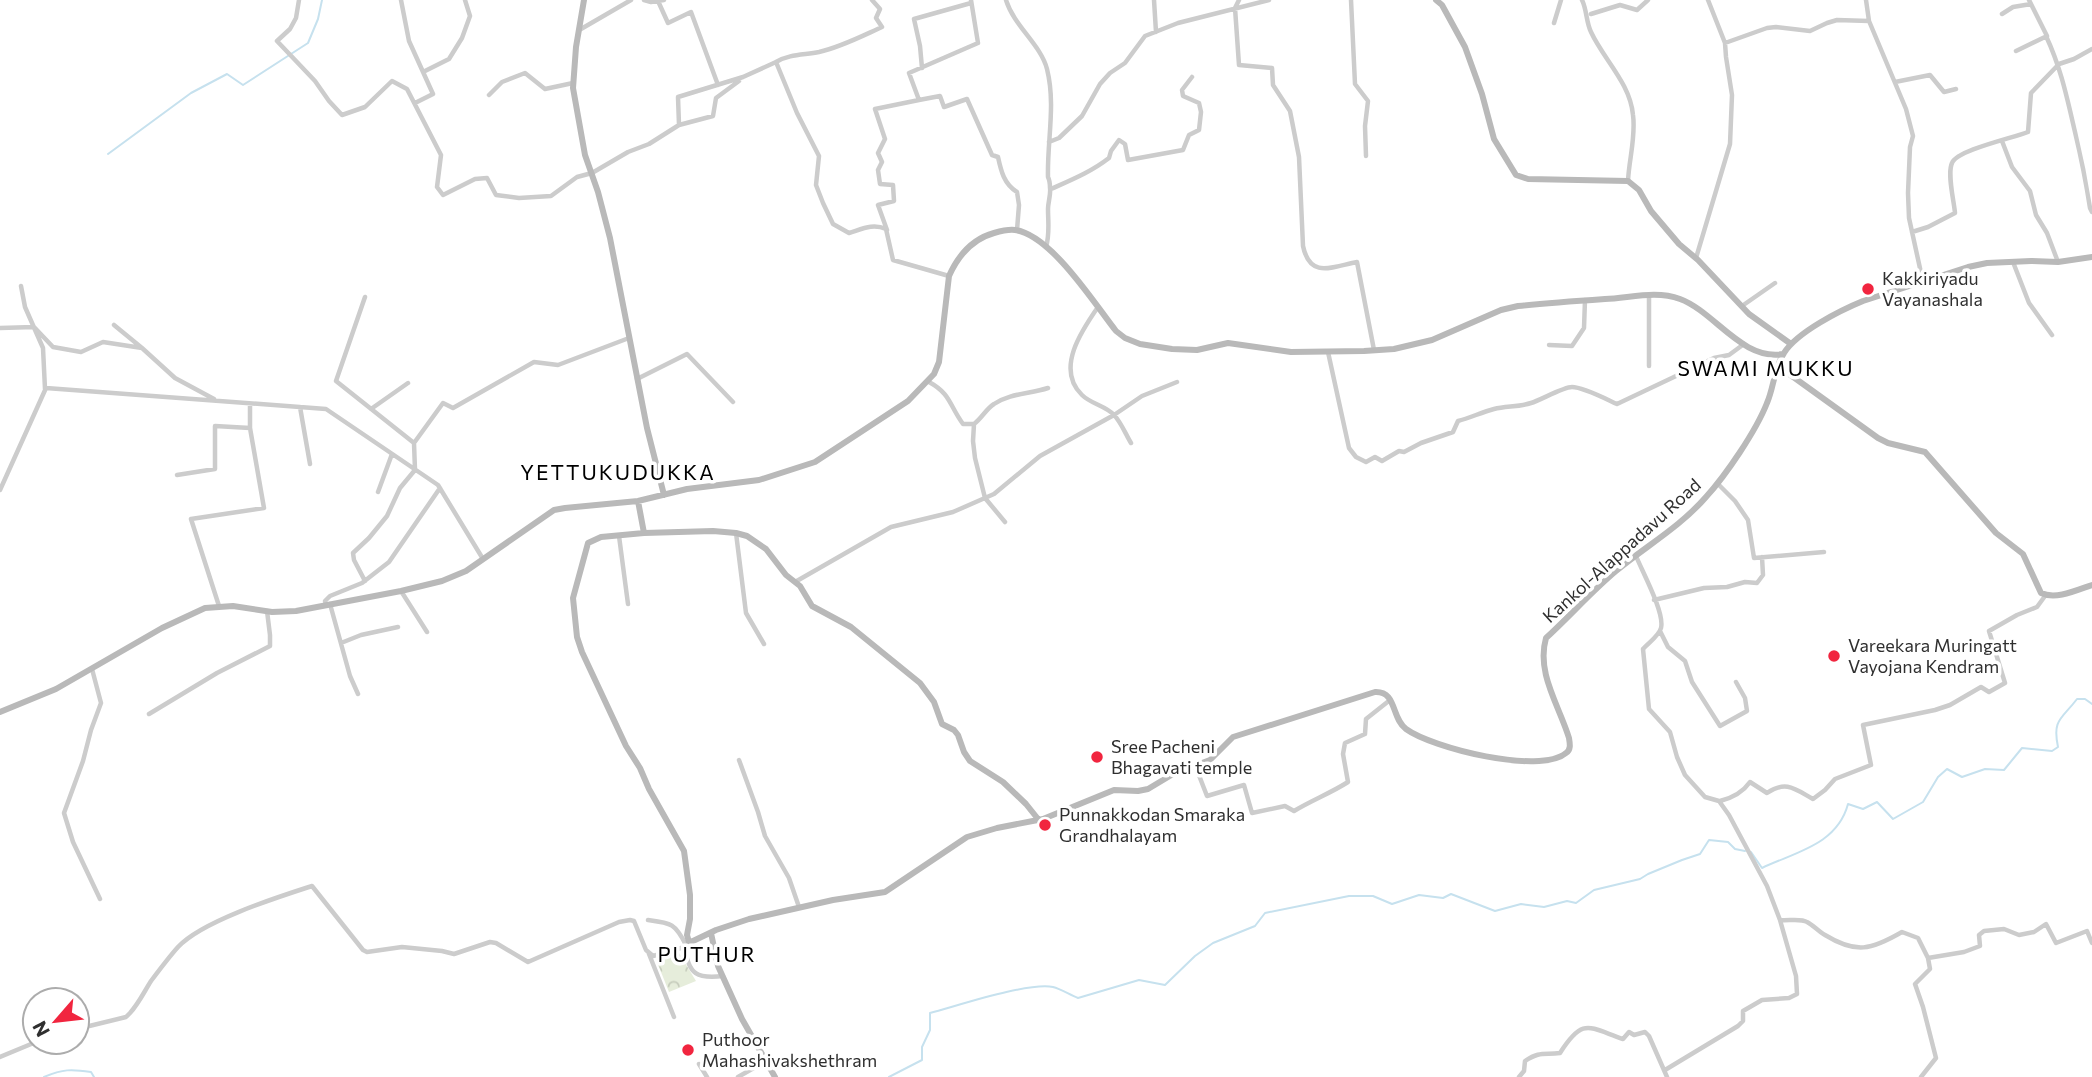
<svg xmlns="http://www.w3.org/2000/svg" width="2092" height="1077" font-family="Commissioner,sans-serif">
<defs>
<pattern id="forest-crowns" width="20" height="18" patternUnits="userSpaceOnUse" patternTransform="scale(1.75)"><rect width="20" height="18" fill="#e6eddb"/><path d="M2 6a3 3 0 1 1 6 0M12 15a3 3 0 1 1 6 0" fill="none" stroke="#c6ccbc"/></pattern>
</defs>
<rect width="100%" height="100%" fill="#fff"/>
<path fill="url(#forest-crowns)" d="M679,953L696,981L669,992L657,962Z"/>
<g fill="none" stroke-linecap="round" stroke-linejoin="round">
<path stroke="#c6e1ee" stroke-width="2" d="M108,154L191,93L227,74L243,85L308,43L318,19L322,0
M1751,852L1762,868C1795,852 1837,845 1848,804L1863,809L1877,802L1893,819L1923,802L1938,777L1947,769L1962,777L1985,769L2004,770L2022,748L2052,751L2058,747C2052,719 2062,719 2077,699H2085L2092,704
M44,1077C63,1069 71,1069 91,1072L94,1077
M889,1077L922,1060V1047L930,1030V1013C957,1006 1028,982 1053,987C1061,989 1070,995 1078,998L1139,980L1165,985L1195,956L1213,943L1255,926L1265,913L1349,896H1373L1392,904L1419,895L1443,898L1451,894L1495,911L1521,904L1544,907L1567,901L1576,903L1594,890L1640,879L1648,874L1682,860L1700,854L1709,840L1728,842L1735,849L1745,851"/>
<path stroke="#ccc" stroke-width="4.5" d="M299,0L296,18L290,29L277,41L315,81L329,101L342,115L365,107L392,81L407,89L441,155L437,187L443,195L475,179L487,178L496,195L519,198L551,196L577,177L592,173L628,152L649,144L679,125L678,97L743,77L776,62L797,113L819,156L816,185L823,203L833,224L849,233C862,229 873,223 886,229L893,260L949,276
M401,0L409,41L433,94L415,103
M644,0L651,2L664,0
M971,0L978,43L909,73L919,100L940,96L944,107L967,99L992,155L998,157C1001,171 1004,184 1017,192L1019,205L1017,230
M1006,0C1014,26 1041,45 1047,69C1056,105 1047,141 1048,177C1049,179 1050,185 1050,188C1051,195 1048,202 1048,209C1048,222 1050,234 1046,247
M1154,0L1156,32
M1239,0L1235,8L1239,65L1272,68L1273,85L1290,111L1299,157L1303,246C1310,279 1332,267 1357,262L1374,350
M1351,0L1355,84L1368,101L1365,126L1366,156
M1582,0C1587,10 1586,22 1591,32C1604,60 1630,83 1633,115C1636,137 1629,159 1628,181
M1866,0L1869,21L1906,109L1913,136L1910,147L1908,193L1909,218L1923,282
M658,1L668,23L691,12L718,85
M1591,14L1620,5L1637,10L1648,0
M2002,14L2013,7L2031,4
M1554,23L1561,0
M581,29L631,0
M2046,36C2061,68 2067,98 2075,132C2081,157 2086,182 2090,208L2092,212
M1725,43L1767,28L1776,27L1810,31L1827,23L1837,20L1869,21
M2016,51L2047,36L2029,0
M776,62C789,54 804,55 819,52C841,47 862,36 882,27L876,18L880,9L872,0
M922,68L920,46L914,19L971,3
M423,72L449,59L462,38L470,16L465,0
M1895,82L1930,75L1944,92L1956,89
M489,95L502,82L525,73L545,89L573,83
M679,125L713,116L716,98L739,81
M2002,141L2012,167L2030,191L2036,215L2047,233L2058,262
M1049,142L1059,138L1082,116L1100,84L1110,73L1125,63L1145,36L1178,23L1269,0
M1051,189C1071,180 1091,172 1109,158L1111,151L1119,140L1125,144L1128,160L1183,150L1189,135L1199,130L1201,112L1199,103L1183,96L1182,90L1192,77
M887,230L878,205L894,201L893,185L880,184L878,170L882,162L878,153L885,139L875,109L919,100
M1912,232L1928,227L1955,213C1954,201 1947,174 1952,163C1957,150 2013,138 2028,132L2031,93L2059,64L2074,59L2092,49
M1694,257L1696,258L1730,144L1732,95L1726,57L1725,43L1708,0
M2013,262L2029,303L2052,335
M21,286L25,307L43,348L45,389
M365,297L336,381L414,443L415,470L400,488L387,516L369,538L353,553L354,560L365,581
M1742,306L1775,283
M1098,307C1082,330 1055,369 1082,395C1091,404 1106,406 1114,415C1121,422 1126,435 1131,443
M114,325L142,348L175,378L214,399
M0,328L34,327L53,347L81,352L103,342L142,348
M1549,345L1572,346L1584,328L1585,300
M1328,352L1349,448L1356,457L1366,462L1375,457L1382,461L1399,451L1404,452L1421,443L1453,432L1458,421C1470,418 1482,412 1494,409C1506,406 1519,407 1531,403C1541,400 1563,387 1572,387C1583,387 1606,399 1617,404L1714,358L1729,355L1744,344
M1649,366V295
M637,379L687,354L733,402
M929,382C951,394 949,405 963,424H974L973,441L975,458L985,498L1005,522
M300,407L310,464
M371,409L408,383
M974,424C982,418 986,409 994,404C1010,393 1030,394 1048,388
M414,443L443,403L453,408L534,362L558,365L629,338
M177,475L215,469V426L250,428V404
M1718,484L1735,501L1748,520L1754,558L1824,552
M0,490L46,388L326,409L438,485L483,559
M378,492L392,454
M736,533L746,613L764,644
M619,536L628,604
M1636,556C1642,571 1665,613 1661,628C1659,636 1648,643 1643,649L1649,709L1670,732L1677,757L1685,775L1705,797L1719,801L1729,815L1767,886L1780,920C1788,921 1801,918 1807,922C1813,925 1818,931 1825,935C1856,954 1871,950 1902,932L1918,938L1928,958
M795,582L891,527L953,512L994,494L1040,456L1114,415L1142,396L1177,382
M401,591L427,632
M1654,600L1704,588L1727,587L1745,582L1757,583L1763,575L1762,557
M330,604L350,676L358,694
M326,605L325,601L330,596L362,583L389,562L440,488
M219,606L191,519L264,508L250,428
M1660,631L1668,647L1685,661L1692,682L1720,726L1747,711L1745,698L1736,682
M341,643L361,635L398,627
M92,669L101,703L91,730L83,761L64,813L73,842L100,899
M149,714L217,673L270,646V635L267,611
M739,760L758,812L765,836L789,878L799,907
M1195,765L1207,796L1244,785L1252,813L1285,806L1294,811C1312,800 1331,793 1348,782L1343,754L1345,743L1365,734L1366,719L1390,700
M1720,801C1732,798 1743,792 1750,782L1767,793C1786,780 1795,789 1813,799L1825,790L1835,779L1871,765L1863,725L1935,710L1950,705L1981,687L1989,692L2005,683L1989,631L2017,615L2037,607L2045,596
M648,920C671,923 675,923 686,945
M685,947C688,975 698,979 723,976
M649,954L674,1017
M77,1029L126,1017L130,1013C139,1003 144,992 151,981C160,969 169,957 178,947C202,921 278,897 312,886L363,950L367,952L402,947L442,951L454,954L490,942L496,943L528,962L619,922L630,920L634,921L646,950L653,956L685,947L689,942
M0,1057L36,1042
M699,1064L707,1077
M1665,1070L1738,1026L1743,1021V1011L1762,1000L1789,998L1797,994L1796,976L1780,920
M738,1077L766,1061
M1519,1077L1524,1071L1525,1061C1540,1051 1544,1055 1560,1053C1583,1017 1588,1027 1623,1039L1629,1032L1634,1035L1645,1032L1649,1036L1667,1077
M1921,1077L1936,1058L1923,1007L1915,984L1930,969L1928,958L1964,952L1980,946L1979,935L1984,931L2004,929L2019,935L2034,932L2046,924L2056,943L2087,931L2092,943"/>
<path stroke="#b9b9b9" stroke-width="6" d="M584,0L576,47L573,88L585,155L598,192L610,238L647,428L664,495
M1436,0L1442,5L1465,47L1482,94L1494,139L1516,175L1528,179L1628,181L1639,190L1651,211L1679,244L1698,260L1749,314L1791,344
M1778,366L1878,438L1888,443L1925,452L1996,533L2023,554L2041,593C2056,600 2077,590 2092,585
M638,501L644,533
M0,712L56,689L162,628L205,608L233,606L272,612L296,611L401,591L442,581L466,571L554,510L565,508L638,501L687,489L759,480L815,462L908,401L934,374L939,362L949,276C958,256 972,239 994,233C1001,231 1008,229 1015,230C1051,235 1094,303 1116,331L1125,338L1140,344L1172,349L1197,350L1228,343L1291,352L1364,351L1394,349L1432,340L1501,310L1518,306C1547,303 1576,301 1605,299C1630,298 1656,290 1680,299C1715,312 1742,361 1783,354
M1038,819L1026,804L1003,782L970,761L964,752L958,735L954,730L942,724L934,702L920,683L851,627L812,606L800,586L786,575L766,549L747,536L736,533L713,531L644,533L601,537L588,543L573,598L577,637L582,652L626,746L640,768L649,789L684,851L690,895V919L687,935L689,942L693,941L716,930L749,919L833,900L885,892L967,837L997,828L1043,819L1114,790L1138,791L1148,789L1173,774L1210,760L1233,737L1375,692C1397,691 1391,718 1406,729C1432,748 1540,775 1566,753C1571,750 1570,744 1569,738C1559,705 1536,673 1546,638C1570,616 1591,592 1616,571C1646,546 1680,527 1706,497C1726,475 1756,431 1767,403C1774,387 1774,368 1784,353C1797,332 1841,310 1863,301L1968,267L1987,263L2031,261L2058,262L2092,257
M711,933L718,966L742,1019L775,1077"/>
</g>
<g fill="#f1253f" stroke="#fff" stroke-width="2.5">
<circle cx="1868" cy="289" r="7"/>
<circle cx="1834" cy="656" r="7"/>
<circle cx="1097" cy="757" r="7"/>
<circle cx="1045" cy="825" r="7"/>
<circle cx="688" cy="1050" r="7"/>
</g>
<g text-anchor="middle" stroke-width="7" stroke-linejoin="round" paint-order="stroke">
<g font-size="18" fill="#2f2f2f" stroke="#fff" text-anchor="start">
<text x="1882" y="285">Kakkiriyadu<tspan x="1882" dy="21">Vayanashala</tspan></text>
<text x="1848" y="652">Vareekara Muringatt<tspan x="1848" dy="21">Vayojana Kendram</tspan></text>
<text x="1111" y="753">Sree Pacheni<tspan x="1111" dy="21">Bhagavati temple</tspan></text>
<text x="1059" y="821">Punnakkodan Smaraka<tspan x="1059" dy="21">Grandhalayam</tspan></text>
<text x="702" y="1046">Puthoor<tspan x="702" dy="21">Mahashivakshethram</tspan></text>
</g>
<g font-size="18" fill="#2f2f2f" stroke="#fff">
<text transform="translate(1622 551) rotate(-42)" y="6">Kankol-Alappadavu Road</text>
</g>
<g font-size="21" letter-spacing="2" fill="#000" stroke="#fff">
<text x="1766" y="376">SWAMI MUKKU</text>
<text x="618" y="480">YETTUKUDUKKA</text>
<text x="707" y="962">PUTHUR</text>
</g>
</g>
<g transform="translate(56 1021) rotate(242)"><circle r="33" fill="#ffffff" stroke="#acacac" stroke-width="2"/>
<path d="M0-5L12 26L0 18L-12 26Z" fill="#f1253f"/>
<text y="-10" font-size="19" font-weight="bold" text-anchor="middle" fill="#2f2f2f">N</text>
</g>
</svg>
